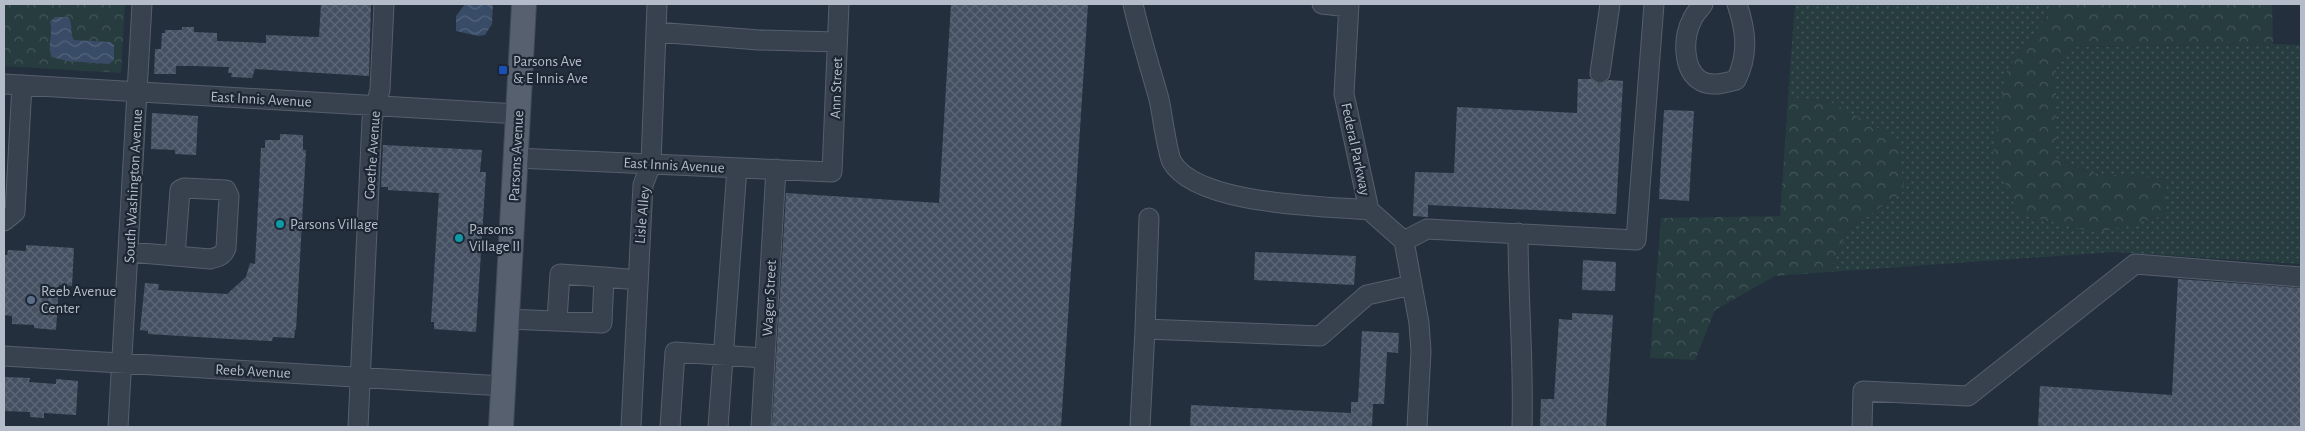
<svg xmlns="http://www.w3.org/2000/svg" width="2305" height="431" font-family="'Alegreya Sans',sans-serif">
<defs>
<pattern id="grass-dots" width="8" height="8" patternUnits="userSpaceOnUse" patternTransform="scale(1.25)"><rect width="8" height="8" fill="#263c3f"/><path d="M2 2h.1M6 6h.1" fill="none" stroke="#435659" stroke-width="1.8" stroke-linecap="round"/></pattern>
<pattern id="forest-crowns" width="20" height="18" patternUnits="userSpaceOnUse" patternTransform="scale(1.25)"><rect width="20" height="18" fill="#263c3f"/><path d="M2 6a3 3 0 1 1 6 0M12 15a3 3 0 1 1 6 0" fill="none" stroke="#435659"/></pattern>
<pattern id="water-waves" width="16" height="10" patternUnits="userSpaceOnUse" patternTransform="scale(1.25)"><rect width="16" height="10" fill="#394c67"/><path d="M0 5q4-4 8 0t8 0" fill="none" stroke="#53647b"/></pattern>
<pattern id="building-cross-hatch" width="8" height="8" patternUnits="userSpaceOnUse" patternTransform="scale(1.25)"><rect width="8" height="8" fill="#455162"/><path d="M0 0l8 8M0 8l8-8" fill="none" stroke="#5d6877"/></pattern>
</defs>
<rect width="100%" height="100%" fill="#242f3e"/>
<path fill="url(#grass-dots)" d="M1795,4H2056L2007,70L2018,214L2164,179L2091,173L2056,158V68L2076,47L2273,44L2301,45V264L2114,252L1829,272L1848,230L1904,191L1829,101L1788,97Z"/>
<path fill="url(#forest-crowns)" d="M4,4H125L121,73L4,66Z
M2056,4H2272L2273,44L2076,47L2056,68V158L2091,173L2165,179L2166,215L2098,233L2018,214L1993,153L2007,70Z
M1788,97L1829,101L1898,139L1904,191L1848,230L1829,272L1775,276L1715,310L1695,360L1650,358L1661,218L1780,216Z"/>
<path fill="url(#water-waves)" d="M465,4H493L492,24L485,35L478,36L456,31V16Z
M55,17H68C74,24 69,33 74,40L110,42L114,45V60L109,64L67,61L52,57C46,46 54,34 50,22Z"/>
<path fill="url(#building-cross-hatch)" d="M321,4H371L369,76L255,69L252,78L231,77L232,73H228L229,67L193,66H176V74H154L155,49H161L162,33H165V30H182V27H194V32L217,33V41L266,43V35L319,37Z
M951,4H1088L1061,427H772L786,193L939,203Z
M1578,79H1591L1599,84L1609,80L1623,81L1616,214L1428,205V217L1413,216L1415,172L1454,173L1457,107L1577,113Z
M1664,110L1694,111L1689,201L1659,199Z
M152,113L198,116L196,155L175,154V150L151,149Z
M280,134L303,135V150H306L296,330H295L294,338L273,337L272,341L230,339L148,334V331L140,330L145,283L159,284L158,290L227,294L246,277L250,263L255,264L261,148H265V140H280Z
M383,145L482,150L480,172H486L476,332L434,329V322H431L439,193L388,190V187H381Z
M26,245L74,248L72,286L59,285L56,330L34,328V325L12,324V316L4,315V255H7L8,250L26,251Z
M1255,252L1356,256L1354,285L1254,280Z
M1583,260L1616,262L1615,291L1582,290Z
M2178,279L2301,288V427H2038L2040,386L2172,395Z
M1572,313L1613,315L1606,427H1540L1541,399H1554L1559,319L1572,320Z
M1362,331L1399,333L1398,353L1387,352L1384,404H1373L1372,427H1190L1191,405L1351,413V402H1358Z
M4,377L30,378L29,382L56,384V379L78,381L76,415L44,413V418L30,417V412L4,411Z"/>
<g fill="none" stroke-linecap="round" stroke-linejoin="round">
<g stroke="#565f6c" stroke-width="21">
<path id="minor" d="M1133,4C1140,36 1150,67 1159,99C1162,112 1167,153 1172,162C1197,205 1323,206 1369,210
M1322,4L1348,7
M1349,4L1344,94L1369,210L1404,241L1419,323L1421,351L1417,427
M1703,4C1700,9 1694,14 1692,20C1683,37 1682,70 1701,81C1712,87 1725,83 1736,80C1749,55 1746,30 1737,4
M656,32L759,40L837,42
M1600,73L1610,4
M4,84L518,114
M516,158L832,172L839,4
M4,221L15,212L22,85
M1518,233C1518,298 1524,362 1522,427
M1404,241L1427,229L1636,240L1654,4
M130,252L210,259C218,257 223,256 226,248L229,196L226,190L184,188L180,190L175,256
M507,319L602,323L604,277L638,280
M557,320L560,274L604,277
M1145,329L1149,218
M4,356L503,386
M118,427L142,4
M358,427L372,120L380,90L384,4
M631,427L643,185L651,164L657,4
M670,427L675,352L765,358
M718,427L737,168
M761,427L776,169
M1140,427L1145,329L1320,336L1367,295L1412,285
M1862,427L1863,391L1968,396L2135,264L2301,277"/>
</g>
<g stroke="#414a57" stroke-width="26">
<path id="major" d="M501,427L524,4"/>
</g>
<use href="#minor" stroke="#38414e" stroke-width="19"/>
<use href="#major" stroke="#56606e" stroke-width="24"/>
</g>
<rect fill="#1a4fb4" stroke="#1d2633" stroke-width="2" x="498" y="65" width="10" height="10" rx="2.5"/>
<g fill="#0f9aa8" stroke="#1d2633" stroke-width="2">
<circle cx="280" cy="224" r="5"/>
<circle cx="459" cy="238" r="5"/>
</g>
<circle fill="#5c6f8a" stroke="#1d2633" stroke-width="2" cx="31" cy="300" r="5"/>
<g text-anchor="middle" stroke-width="4.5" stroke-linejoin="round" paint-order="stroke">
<g font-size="15" fill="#b4bcc9" stroke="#1d2633" text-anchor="start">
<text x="513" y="66">Parsons Ave<tspan x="513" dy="17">&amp; E Innis Ave</tspan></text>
<text x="290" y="229">Parsons Village</text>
<text x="469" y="234">Parsons<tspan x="469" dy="17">Village II</tspan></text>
<text x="41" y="296">Reeb Avenue<tspan x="41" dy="17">Center</tspan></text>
</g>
<g font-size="15" fill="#b4bcc9" stroke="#1d2633">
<text transform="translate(836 88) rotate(-88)" y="5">Ann Street</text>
<text transform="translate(261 99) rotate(3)" y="5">East Innis Avenue</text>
<text transform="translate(1356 149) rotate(78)" y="5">Federal Parkway</text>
<text transform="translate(372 155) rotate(-86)" y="5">Goethe Avenue</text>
<text transform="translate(516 156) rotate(-87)" y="5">Parsons Avenue</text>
<text transform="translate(674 165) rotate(3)" y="5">East Innis Avenue</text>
<text transform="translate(133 186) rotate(-87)" y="5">South Washington Avenue</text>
<text transform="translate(642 215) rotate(-85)" y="5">Lisle Alley</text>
<text transform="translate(769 298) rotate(-87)" y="5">Wager Street</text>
<text transform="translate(253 371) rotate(3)" y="5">Reeb Avenue</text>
</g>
</g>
<rect width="2305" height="431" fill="none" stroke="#b4bcc9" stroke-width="10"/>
</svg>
